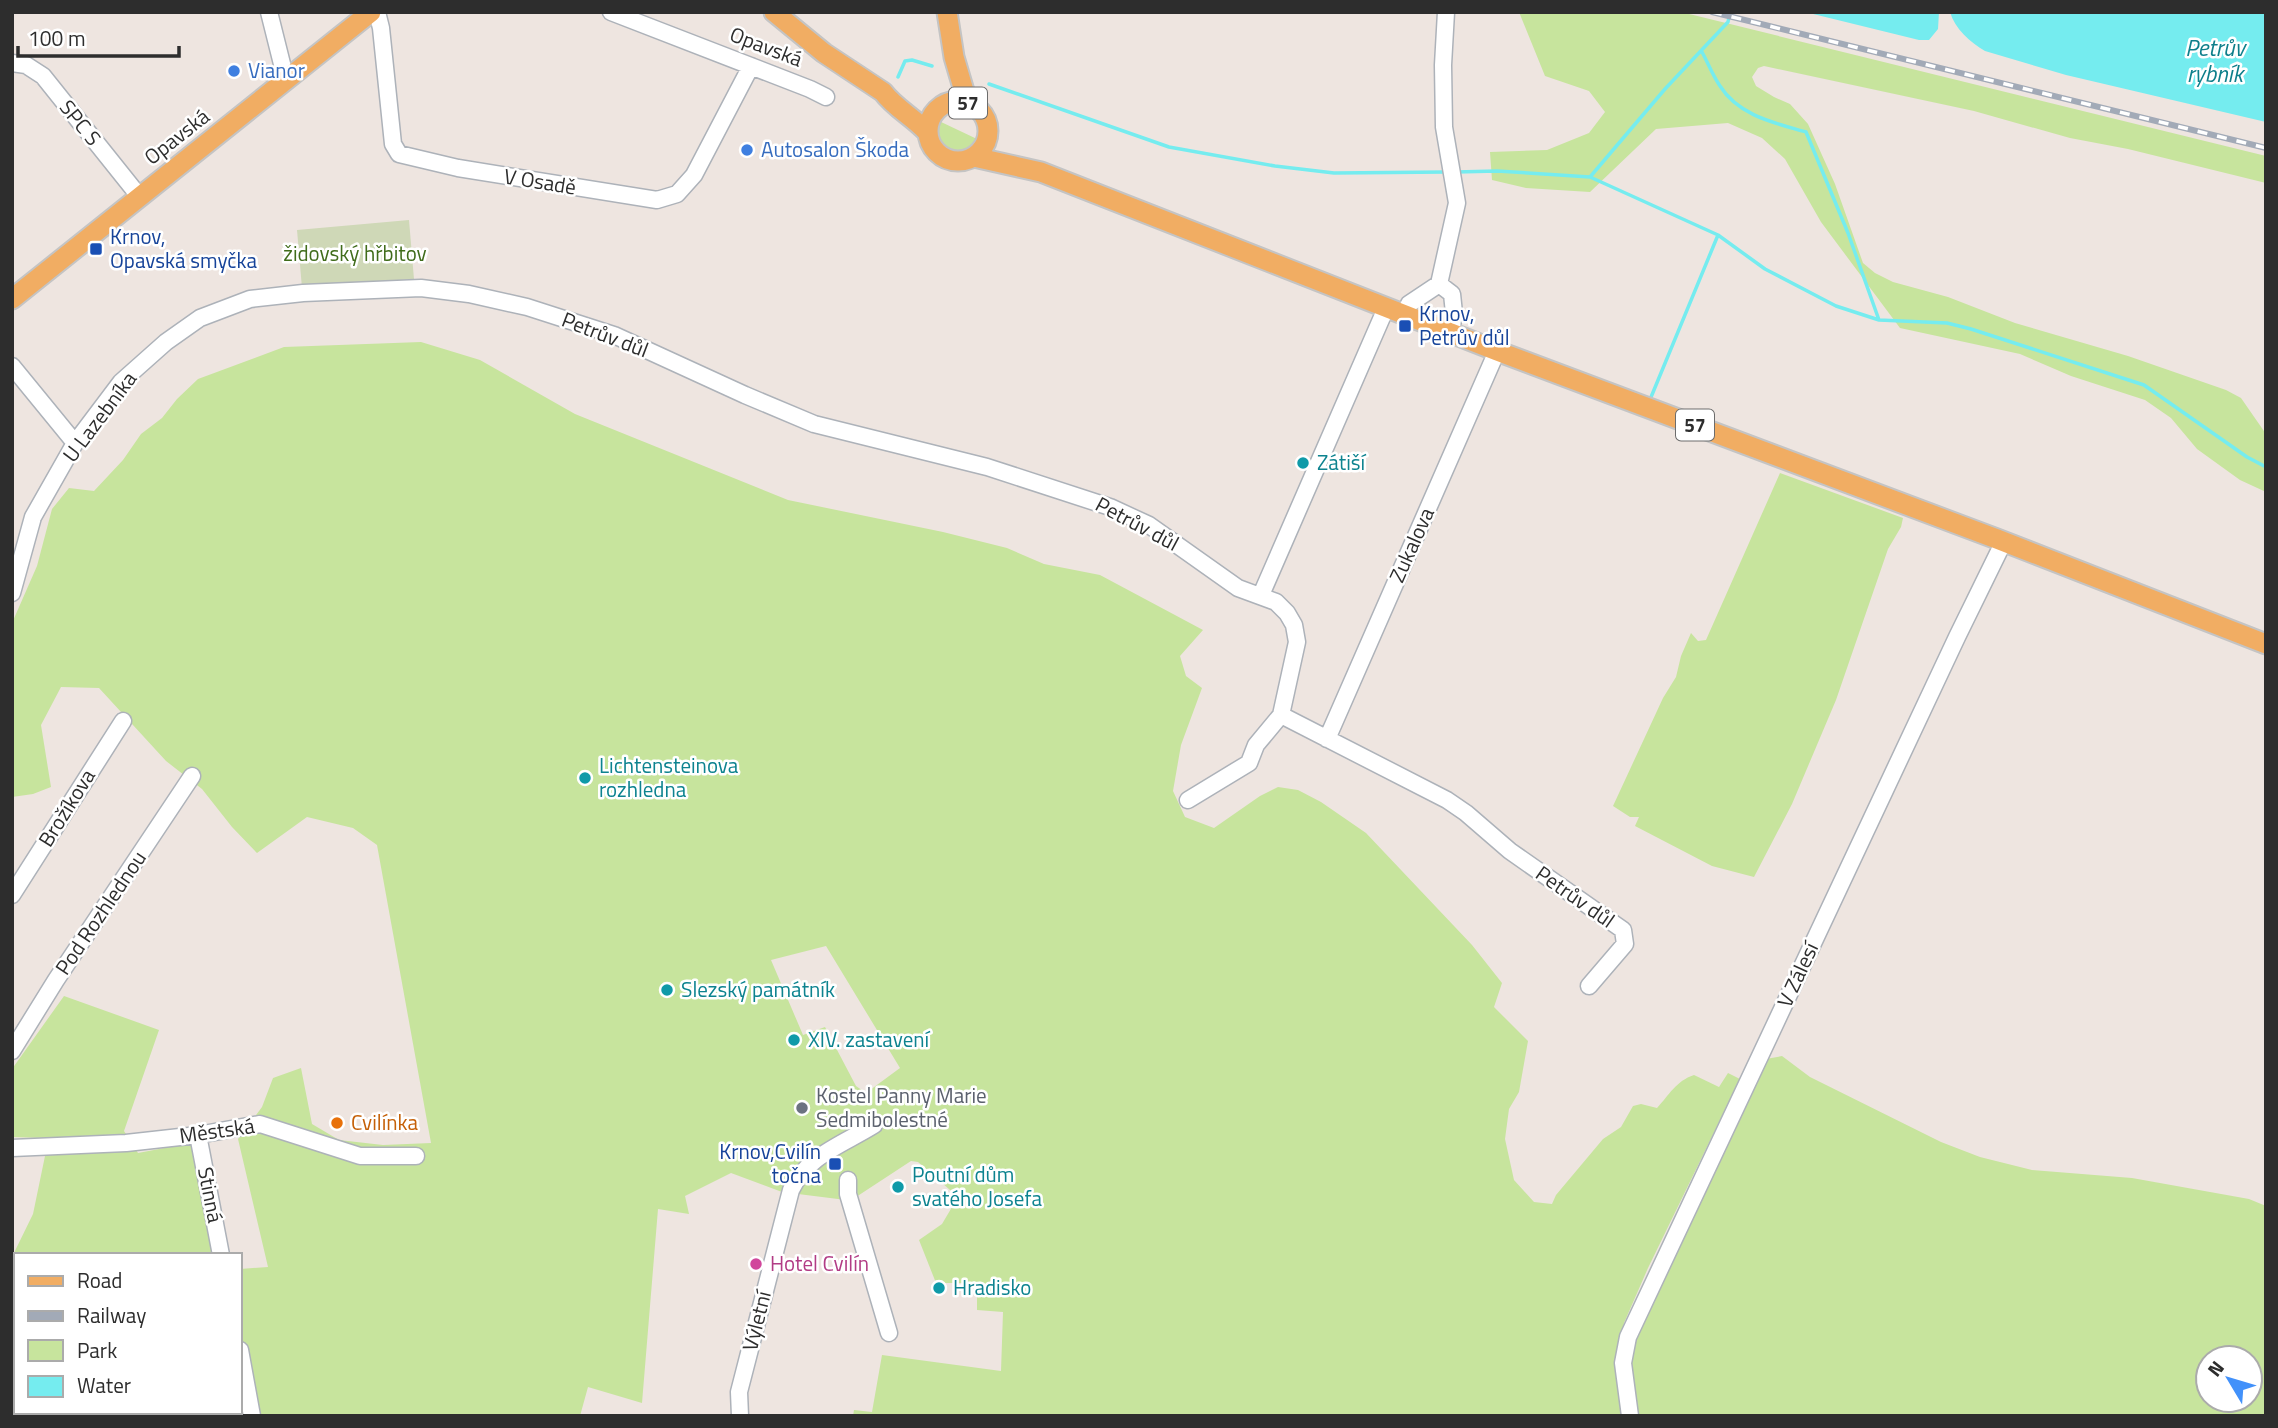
<svg xmlns="http://www.w3.org/2000/svg" width="2278" height="1428" font-family="'Titillium Web',sans-serif">
<rect width="100%" height="100%" fill="#eee5e0"/>
<path fill="#c7e49d" fill-rule="evenodd" d="M1519,12H1681L2266,156V183L2128,149L2070,138L1974,111L1764,66L1758,68L1752,77L1756,86L1774,97L1790,104L1808,124L1835,184L1863,263L1875,273L1893,282L1948,297L2015,323L2128,356L2226,390L2241,398L2266,434V492L2240,480L2197,449L2171,418L2145,400L2071,376L2020,354L1900,328L1821,222L1785,159L1762,138L1728,123L1656,129L1590,192L1526,188L1492,180L1490,152L1547,150L1589,133L1605,112L1589,91L1545,76Z
M939,121L977,139C966,158 945,155 937,136Z
M421,342L480,360L575,414L788,500L943,532L1007,548L1044,564L1100,575L1203,630L1180,656L1186,676L1202,688L1181,745L1173,791L1185,817L1214,828L1260,796L1278,787L1298,790L1321,802L1366,833L1472,945L1502,983L1494,1007L1528,1041L1519,1092L1509,1109L1505,1139L1514,1180L1534,1202L1552,1204L1556,1195L1603,1139L1621,1127L1633,1106L1641,1104L1657,1108C1669,1095 1676,1081 1694,1075L1719,1087L1728,1073L1740,1079L1648,1268L1624,1323L1618,1368L1624,1411L1618,1416H853L854,1410L872,1412L882,1355L1001,1371L1003,1312L977,1310V1283H936L919,1240L942,1224L958,1197L918,1162L911,1161L853,1199L846,1200L782,1192L731,1173L685,1196L689,1214L658,1209L642,1403L588,1387L580,1416H126V1412H240V1269L268,1267L238,1139L262,1107L273,1078L301,1068L312,1124L339,1140L383,1145L431,1143L377,845L353,828L307,817L257,853L232,827L202,789L166,761L99,688L61,687L41,725L51,787L33,794L12,797V623L37,566L52,509L69,488L94,491L123,460L141,434L162,418L177,399L198,379L284,347ZM826,946L900,1068L866,1093L856,1086L825,1027L803,1035L771,960Z
M1780,473L1903,518L1901,527L1888,549L1836,700L1792,804L1754,877L1712,866L1635,826L1639,817H1630L1613,806L1663,698L1676,677L1681,656L1691,633L1698,641L1706,640Z
M64,996L159,1030L124,1131L138,1153L191,1143L213,1255H16V1398L12,1401V1257L33,1214L45,1156L44,1138L12,1137V1069Z
M1782,1056L1810,1077L1941,1142L1980,1157L2032,1170L2132,1178L2249,1199L2266,1206V1416H1636L1629,1370L1631,1348L1766,1059ZM2208,1358H2250V1400H2208Z"/>
<path fill="#cfd8b7" d="M409,220L414,279L302,288L297,230Z"/>
<path fill="#75ecef" d="M1805,12H1939L1938,29L1929,40H1919Z
M1950,12H2266V122L2066,75L1985,51C1970,42 1955,29 1950,12Z"/>
<g fill="none" stroke-linecap="round" stroke-linejoin="round">
<path stroke="#75ecef" stroke-width="3.5" d="M1702,52C1708,63 1713,76 1720,86C1739,116 1775,123 1806,132L1848,233L1879,320
M898,77L905,61L912,60L932,66
M989,84L1169,147L1275,166L1334,173L1447,172
M1456,172L1497,171L1590,177L1718,235L1765,269L1836,306L1879,320L1947,323L1971,329L2144,385L2247,457L2266,467
M1590,177L1665,89L1728,22L1730,12
M1649,402L1718,235"/>
<g stroke="#adb2b9" stroke-width="19">
<path id="minor" d="M269,12L286,80
M377,12L381,28L393,144L399,154L458,168L657,200L677,194L694,175L751,66
M611,12L810,89L826,97
M12,63L26,65L43,76L139,196
M1439,284L1452,294L1454,313L1451,333
M1404,314L1409,304L1439,284L1457,203L1444,127L1443,65L1446,12
M12,366L75,443
M12,593L33,517L75,443L121,382L166,342L200,318L250,299L303,293L421,288L469,294L527,307L614,335L745,395L814,424L987,467L1110,507L1149,525L1238,588L1276,602L1287,613L1294,625L1297,642L1281,715L1447,800L1466,813L1510,851L1623,930L1625,944L1589,986
M1261,595L1386,308
M1327,739L1497,351
M1188,800L1249,763L1256,745L1281,715
M12,895L123,721
M12,1051L56,980L192,776
M198,1135L221,1255
M12,1148L126,1143L198,1135L260,1124L360,1156H416
M848,1180V1194L889,1333
M240,1350L252,1416
M740,1416L739,1392L791,1190C808,1155 842,1145 874,1125
M1630,1416L1623,1363L1628,1337L1957,637L2004,541"/>
</g>
<g stroke="#c4c4c4" stroke-width="23">
<path id="major" d="M774,12L824,53L883,92C895,108 913,117 927,132
M947,12L954,57L964,91L970,104
M928 131a30 30 0 1 1 60 0a30 30 0 1 1-60 0Z
M974,157L1041,172L1497,351L1997,539L2266,644
M12,299L371,12"/>
</g>
<use href="#minor" stroke="#fff" stroke-width="16"/>
<use href="#major" stroke="#f1ad63" stroke-width="19"/>
<g stroke="#a2aab7" stroke-width="6">
<path id="rail" d="M1712,12L2266,148"/>
</g>
<use href="#rail" stroke="#fff" stroke-width="3.5" stroke-dasharray="10" stroke-linecap="butt"/>
</g>
<g fill="#3f7fe0" stroke="#fff" stroke-width="2.5">
<circle cx="234" cy="71" r="7"/>
<circle cx="747" cy="150" r="7"/>
</g>
<g fill="#1a4fb4" stroke="#fff" stroke-width="2.5">
<rect x="89" y="242" width="14" height="14" rx="3.5"/>
<rect x="1398" y="319" width="14" height="14" rx="3.5"/>
<rect x="828" y="1157" width="14" height="14" rx="3.5"/>
</g>
<g fill="#0f9aa8" stroke="#fff" stroke-width="2.5">
<circle cx="1303" cy="463" r="7"/>
<circle cx="585" cy="778" r="7"/>
<circle cx="667" cy="990" r="7"/>
<circle cx="794" cy="1040" r="7"/>
<circle cx="898" cy="1187" r="7"/>
<circle cx="939" cy="1288" r="7"/>
</g>
<circle fill="#6b7280" stroke="#fff" stroke-width="2.5" cx="802" cy="1108" r="7"/>
<circle fill="#e8710a" stroke="#fff" stroke-width="2.5" cx="337" cy="1123" r="7"/>
<circle fill="#d1479c" stroke="#fff" stroke-width="2.5" cx="756" cy="1264" r="7"/>
<g text-anchor="middle" stroke-width="5" stroke-linejoin="round" paint-order="stroke">
<g fill="#fff" stroke="#6c6c6c" stroke-width="2">
<rect x="949" y="87.5" width="38" height="31" rx="5"/>
<rect x="1676" y="409.5" width="38" height="31" rx="5"/>
</g>
<g font-size="19" font-weight="bold" fill="#2d2d2d">
<text x="968" y="110">57</text>
<text x="1695" y="432">57</text>
</g>
<g font-size="21" fill="#2d2d2d" stroke="#fff">
<text transform="translate(766 47) rotate(21)" y="7">Opavská</text>
<text transform="translate(80 123) rotate(51)" y="7">SPC S</text>
<text transform="translate(177 137) rotate(-38)" y="7">Opavská</text>
<text transform="translate(540 182) rotate(9)" y="7">V Osadě</text>
<text transform="translate(605 335) rotate(21)" y="7">Petrův důl</text>
<text transform="translate(100 417) rotate(-53)" y="7">U Lazebníka</text>
<text transform="translate(1137 524) rotate(28)" y="7">Petrův důl</text>
<text transform="translate(1412 545) rotate(-66)" y="7">Zukalova</text>
<text transform="translate(67 808) rotate(-58)" y="7">Brožíkova</text>
<text transform="translate(1575 897) rotate(35)" y="7">Petrův důl</text>
<text transform="translate(101 913) rotate(-56)" y="7">Pod Rozhlednou</text>
<text transform="translate(1798 975) rotate(-65)" y="7">V Zálesí</text>
<text transform="translate(217 1131) rotate(-8)" y="7">Městská</text>
<text transform="translate(210 1195) rotate(79)" y="7">Stinná</text>
<text transform="translate(757 1321) rotate(-76)" y="7">Výletní</text>
</g>
<g font-size="21" fill="#366cbe" stroke="#fff" text-anchor="start">
<text x="248" y="78">Vianor</text>
<text x="761" y="157">Autosalon Škoda</text>
</g>
<g font-size="21" fill="#164399" stroke="#fff" text-anchor="start">
<text x="110" y="244">Krnov,<tspan x="110" dy="24">Opavská smyčka</tspan></text>
<text x="1419" y="321">Krnov,<tspan x="1419" dy="24">Petrův důl</tspan></text>
<text x="821" y="1159" text-anchor="end">Krnov,Cvilín<tspan x="821" dy="24">točna</tspan></text>
</g>
<g font-size="21" fill="#406c1b" stroke="#fff">
<text x="355" y="261">židovský hřbitov</text>
</g>
<g font-size="21" fill="#0d838f" stroke="#fff" text-anchor="start">
<text x="1317" y="470">Zátiší</text>
<text x="599" y="773">Lichtensteinova<tspan x="599" dy="24">rozhledna</tspan></text>
<text x="681" y="997">Slezský památník</text>
<text x="808" y="1047">XIV. zastavení</text>
<text x="912" y="1182">Poutní dům<tspan x="912" dy="24">svatého Josefa</tspan></text>
<text x="953" y="1295">Hradisko</text>
</g>
<g font-size="21" fill="#5b616d" stroke="#fff" text-anchor="start">
<text x="816" y="1103">Kostel Panny Marie<tspan x="816" dy="24">Sedmibolestné</tspan></text>
</g>
<g font-size="21" fill="#c56008" stroke="#fff" text-anchor="start">
<text x="351" y="1130">Cvilínka</text>
</g>
<g font-size="21" fill="#b23c85" stroke="#fff" text-anchor="start">
<text x="770" y="1271">Hotel Cvilín</text>
</g>
<g font-size="23" font-style="italic" fill="#0e7f8b" stroke="#fff">
<text x="2215" y="56">Petrův<tspan x="2215" dy="26">rybník</tspan></text>
</g>
</g>
<rect width="2278" height="1428" fill="none" stroke="#2d2d2d" stroke-width="28"/>
<rect x="14" y="1253" width="228" height="161" fill="#ffffff" stroke="#ababab" stroke-width="2"/>
<rect x="28" y="1276" width="35" height="10" fill="#f1ad63" stroke="#ababab" stroke-width="2"/>
<text x="77" y="1288" font-size="21" fill="#2d2d2d">Road</text>
<rect x="28" y="1311" width="35" height="10" fill="#a2aab7" stroke="#ababab" stroke-width="2"/>
<text x="77" y="1323" font-size="21" fill="#2d2d2d">Railway</text>
<rect x="28" y="1340" width="35" height="21" fill="#c7e49d" stroke="#ababab" stroke-width="2"/>
<text x="77" y="1358" font-size="21" fill="#2d2d2d">Park</text>
<rect x="28" y="1376" width="35" height="21" fill="#75ecef" stroke="#ababab" stroke-width="2"/>
<text x="77" y="1393" font-size="21" fill="#2d2d2d">Water</text>
<g transform="translate(2229 1379) rotate(308)"><circle r="33" fill="#ffffff" stroke="#ababab" stroke-width="2"/>
<path d="M0-5L12 26L0 18L-12 26Z" fill="#4291fa"/>
<text y="-10" font-size="19" font-weight="bold" text-anchor="middle" fill="#2d2d2d">N</text>
</g>
<path d="M18 46v10h161v-10" fill="none" stroke="#2d2d2d" stroke-width="3.5"/>
<text x="28" y="46" font-size="21" fill="#2d2d2d" stroke="#ffffff" stroke-width="5" paint-order="stroke">100 m</text>
</svg>
